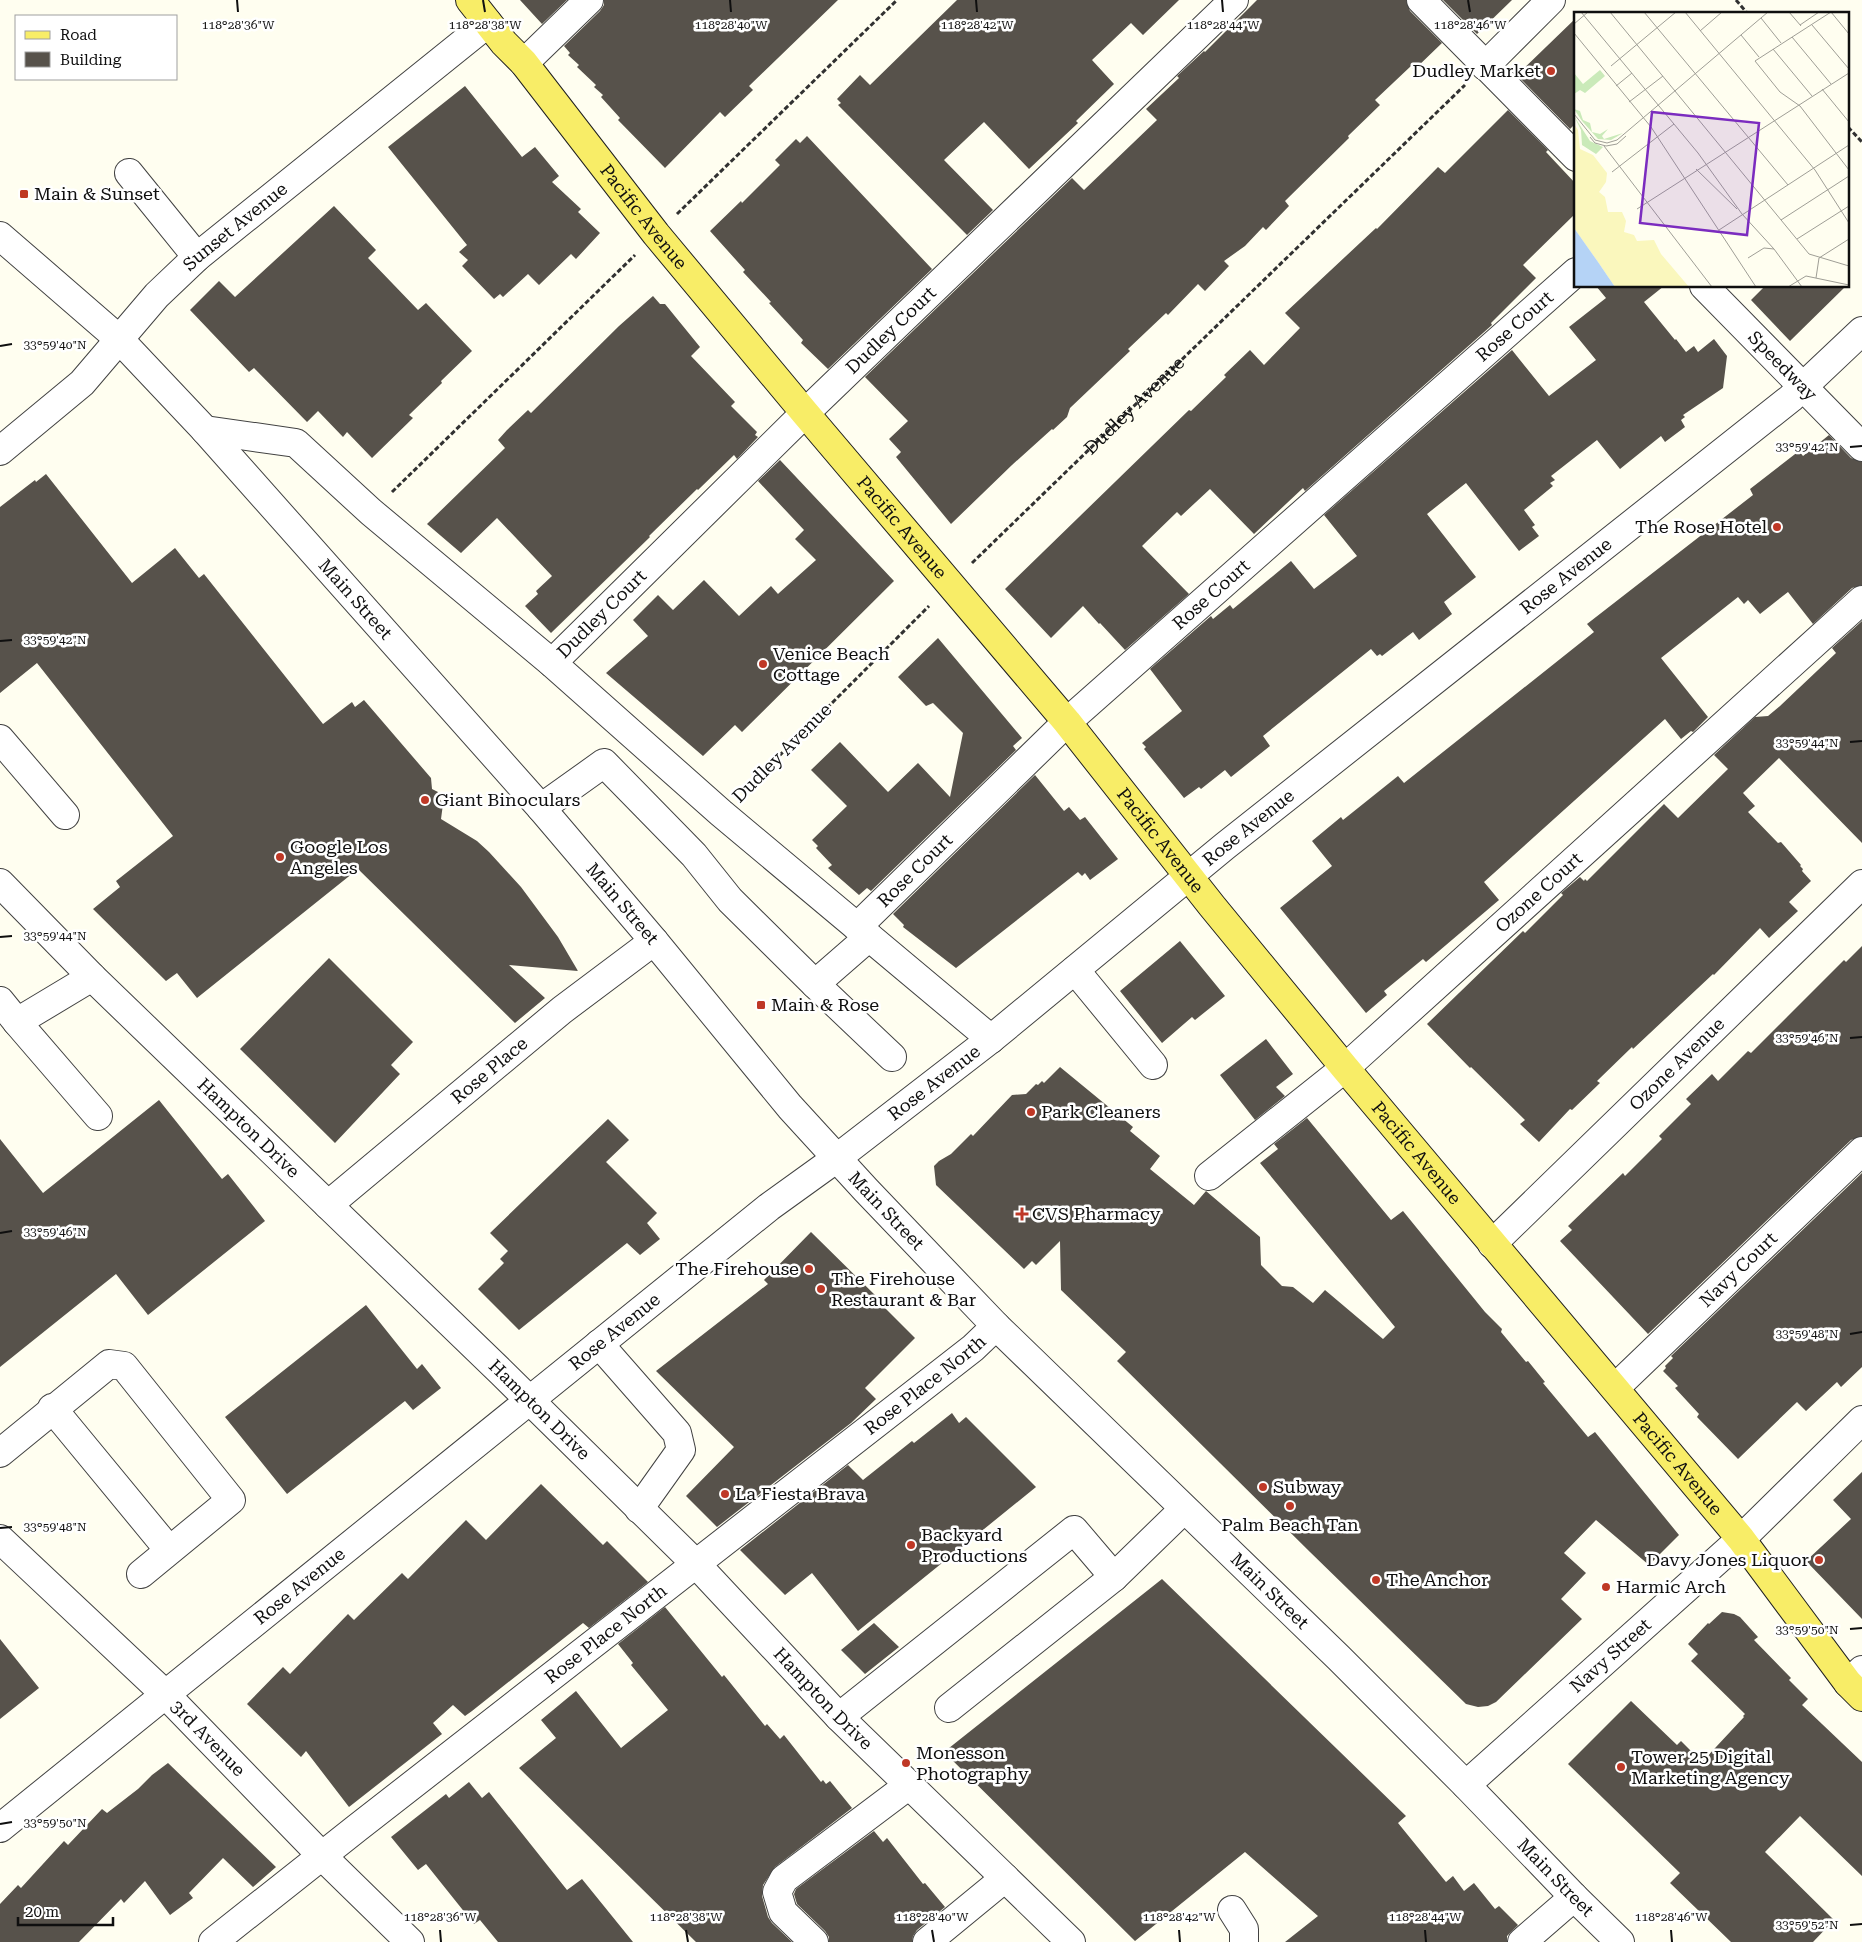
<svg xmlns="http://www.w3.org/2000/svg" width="1862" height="1942" font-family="'Roboto Serif',serif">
<rect width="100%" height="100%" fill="#fffef0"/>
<path fill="#57524b" d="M520,0H567L542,24Z
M604,0H838L749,86L753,90L725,117L720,112L665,168L618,120L620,118L601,97L603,95L594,87L596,85L577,67L579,65L568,55L570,53L564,46L600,11L604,5Z
M957,0H1179L1143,35L1131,23L1092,60L1114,84L1076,121L1078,123L1029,169L984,122L944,160L993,210L967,235L838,105L841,103L837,99L860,75L870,85Z
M1257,0H1406L1410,11L1442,43L1414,70L1411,66L1375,100L1380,105L1348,136L1349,138L1285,201L1289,206L1266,230L1263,227L1245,246L1224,261L1229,266L1205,291L1198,284L1168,315L1166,313L1128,349L1130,351L1070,408L1067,417L1053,430L1052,429L1012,465L951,524L896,457L901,452L889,439L908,421L865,377L1072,178L1084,190L1157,120L1146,109L1179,78L1177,76L1204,51L1205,52Z
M1443,0H1512L1477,34Z
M1576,18V123L1570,129L1517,75Z
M465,86L522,157L535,147L559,176L552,182L581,209L578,212L600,233L576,259L571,254L539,285L528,274L503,297L500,294L494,299L462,266L468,260L459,252L467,245L388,147Z
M1508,110L1548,150L1546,152L1576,184V213L1523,265L1536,278L1491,323L1492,325L1305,491L1303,488L1254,534L1210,489L1181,516L1177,512L1142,546L1189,594L1125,650L1100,623L1099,624L1083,606L1051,638L1005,589L1189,410L1191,411L1226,377L1224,375L1250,350L1264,365L1300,328L1285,313L1376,228L1377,229L1438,167L1445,173Z
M807,136L932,269L828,369L801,343L803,340L769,303L771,302L743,272L745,270L710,231L741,201L742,203L780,165L775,160L796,139L800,143Z
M334,206L376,250L368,258L418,310L426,303L472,351L441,381L442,383L409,415L413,418L372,458L347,432L343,437L318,411L307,422L254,368L249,372L190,310L219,281L235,297Z
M1596,286H1664L1644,302L1675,340L1676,339L1686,352L1694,346L1698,352L1714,339L1727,356L1723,388L1683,415L1685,417L1681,420L1685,427L1665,442L1661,436L1620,469L1597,440L1551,476L1555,480L1550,483L1553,486L1524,510L1535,525L1532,527L1539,536L1519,551L1466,483L1427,514L1476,577L1444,602L1452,614L1419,640L1413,632L1382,656L1380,654L1377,656L1371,649L1263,736L1270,746L1231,777L1225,770L1201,789L1199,787L1184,798L1144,749L1146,747L1142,743L1182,711L1150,669L1211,616L1213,619L1230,605L1233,609L1291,561L1314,589L1357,556L1324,515L1512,350L1549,396L1596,360L1569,327L1606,298Z
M1765,286H1846L1790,341L1751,300Z
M653,296L660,304H665L700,347L691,356L735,402L731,406L757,432L755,435L758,437L737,459L734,455L698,490L697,489L649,536L650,537L551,633L525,606L538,594L536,591L552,576L497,518L461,553L427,524L505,448L498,440L507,430L528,410L531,413L619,326Z
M1829,435L1851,458L1862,462V585L1852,588L1813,624L1788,592L1760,614L1748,600L1744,604L1738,597L1661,658L1708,717L1693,732L1691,731L1681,739L1665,719L1484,882L1499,900L1426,962L1423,959L1384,991L1387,995L1366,1013L1280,908L1332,866L1312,841L1341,817L1343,820L1398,776L1404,783L1594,632L1587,624L1753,495L1750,489L1799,451L1803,456Z
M780,460L894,581L742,732L735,725L703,756L606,673L648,636L633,620L658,595L673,610L704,580L739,616L771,586L778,594L779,593L816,560L795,539L804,530L758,481Z
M46,474L132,583L175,548L199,578L204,574L323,724L352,702L355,707L364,700L431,778L432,789L438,792L439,798L443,804L441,819L477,841L489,852L521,887L558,937L578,971L509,965L545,998L515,1023L358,869L197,998L177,973L166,981L93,909L120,887L116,881L173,836L37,663L0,693V507L35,480L36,482Z
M1862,621V843L1779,758L1743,793L1755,806L1748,812L1778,843L1781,842L1801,865L1800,866L1803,869L1802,871L1811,881L1789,902L1798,911L1769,938L1760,928L1714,975L1713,974L1633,1049L1632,1047L1597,1081L1600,1083L1572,1110L1570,1109L1539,1142L1520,1124L1525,1120L1471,1067L1470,1068L1427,1024L1523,931L1525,933L1563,895L1561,893L1580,877L1584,881L1585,879L1587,881L1664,804L1678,818L1728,769L1714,755L1755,717L1768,716L1780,706L1836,653L1832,648Z
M938,638L1022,738L1013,746L1016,750L871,891L867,888L859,895L828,868L832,865L816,848L818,846L812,840L847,806L811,770L840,742L888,792L918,763L950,797L963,733L933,703L926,706L898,677Z
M1035,775L1064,811L1069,807L1080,820L1085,817L1118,859L1090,880L1085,873L1082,876L1078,872L956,968L903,927L904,925L893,914Z
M1180,941L1225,996L1195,1020L1192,1017L1162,1043L1120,991Z
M1862,946V1136L1851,1140L1648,1334L1560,1241L1572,1230L1568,1226L1623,1173L1625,1176L1662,1139L1659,1136L1691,1104L1686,1099L1712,1074L1718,1081L1748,1051L1751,1053L1844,960L1846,962Z
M329,958L413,1042L391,1065L400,1074L335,1143L240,1049Z
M1266,1039L1293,1074L1276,1087L1285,1096L1255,1120L1220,1075Z
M1060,1067L1133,1127L1130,1131L1160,1156L1150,1169L1194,1205L1206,1191L1260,1237L1261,1265L1282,1286L1293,1287L1313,1303L1325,1290L1383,1339L1395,1327L1260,1163L1278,1149L1274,1144L1307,1118L1391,1220L1403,1211L1485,1312L1502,1329L1501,1332L1526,1362L1528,1361L1545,1382L1543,1383L1588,1437L1595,1432L1679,1535L1649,1565L1596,1520L1564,1553L1586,1573L1561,1599L1582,1619L1496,1702L1488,1706L1478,1707L1466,1704L1310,1552L1117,1361L1126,1352L1061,1290L1060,1241L1036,1265L1032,1261L1024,1269L936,1185L934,1166L939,1161L951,1154L971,1134L973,1136L1012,1095L1026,1094L1036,1084L1038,1085L1042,1081L1044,1083Z
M159,1100L222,1179L228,1174L265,1221L148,1315L116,1274L0,1367V1139L43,1193Z
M608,1119L629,1140L606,1162L657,1213L647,1223L660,1239L640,1255L627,1243L519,1330L478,1289L504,1263L500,1259L508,1251L490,1233Z
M1862,1173V1367L1841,1387L1837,1382L1806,1411L1797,1402L1738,1459L1697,1417L1699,1414L1675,1388L1678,1386L1663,1371L1666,1368L1665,1366L1673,1358L1671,1356Z
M811,1232L879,1299L877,1300L915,1338L865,1388L876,1399L851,1423L717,1527L686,1496L734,1447L656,1371L768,1284L764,1280Z
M366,1305L417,1369L422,1364L441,1388L413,1410L405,1401L287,1494L225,1417Z
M952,1413L959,1423L966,1417L1036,1487L858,1631L812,1573L785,1595L740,1550L848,1465L863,1480L912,1441L914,1443Z
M1862,1472V1619L1806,1561L1851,1519L1833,1500Z
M541,1484L603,1545L607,1541L648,1582L589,1628L583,1623L472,1711L465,1716L453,1705L433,1723L442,1734L349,1807L306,1751L301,1757L247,1704L283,1667L290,1674L348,1614L354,1620L402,1573L408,1579L466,1520L486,1540Z
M1162,1579L1406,1816L1398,1823L1446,1882L1453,1876L1464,1891L1474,1883L1495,1909L1499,1906L1518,1925L1507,1936V1942H1285L1318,1916L1245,1852L1135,1941L944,1752Z
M665,1607L722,1677L724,1675L765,1726L767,1724L780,1739L784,1735L821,1782L823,1780L826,1784L830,1781L852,1808L775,1867L763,1885L762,1896L768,1917L772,1923L792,1942H696L519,1768L556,1738L541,1720L576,1691L621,1748L668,1710L631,1665L633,1663L618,1644Z
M1722,1612L1734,1614L1740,1617L1758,1637L1754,1640L1791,1678L1789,1680L1808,1699L1802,1705L1862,1762V1876L1800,1816L1765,1852L1834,1920L1813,1942H1731L1670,1883L1680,1873L1568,1764L1631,1701L1677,1745L1681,1741L1702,1762L1744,1717L1743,1716L1745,1714L1691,1661L1698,1654L1688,1644L1708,1623L1709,1624Z
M874,1623L899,1647L865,1674L841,1650Z
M0,1639L39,1688L0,1719Z
M168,1763L276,1867L253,1887L223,1858L189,1893L193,1898L170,1915L145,1881L124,1903L121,1899L79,1942H0V1904L18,1885L21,1888L64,1841L68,1845L102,1809L107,1813L138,1789L152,1775Z
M469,1782L482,1798L489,1792L567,1890L582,1879L633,1942H498L480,1920L474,1924L426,1864L418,1870L391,1837L446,1794L449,1798Z
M874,1831L883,1842L887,1838L923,1884L925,1883L945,1907L917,1930L913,1936L912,1942H829V1937L825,1931L797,1904L794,1894L796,1889Z"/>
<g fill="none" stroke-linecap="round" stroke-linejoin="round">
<g stroke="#424242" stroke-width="30">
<g id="minor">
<path d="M1421,0L1576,157"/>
<path d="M524,63L589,0"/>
<path d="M1485,66L1551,0"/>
<path d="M129,173L197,257"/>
<path id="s2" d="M0,236L120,340L205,430L541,808L654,941L790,1107L866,1190L996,1326L1339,1658L1466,1785L1574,1897L1620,1942"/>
<path id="s3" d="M1704,286L1862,447"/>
<path d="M205,430L296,443L371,512L552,663L721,813L991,1039"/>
<path id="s4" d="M0,451L82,383L157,295L197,257L488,23"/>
<path id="s5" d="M552,663L805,413L1234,0"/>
<path d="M0,739L65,815"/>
<path d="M541,808L604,763L694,855L730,900L815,984L892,1057"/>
<path id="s6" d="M0,883L92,977L502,1373L697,1565L839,1717L1071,1942"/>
<path id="s7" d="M857,927L1067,722L1576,272"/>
<path d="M1075,970L1153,1065"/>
<path d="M92,977L17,1022L98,1116"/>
<path d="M815,984L869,937"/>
<path d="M0,1001L17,1022"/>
<path id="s8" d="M1209,1176L1345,1068L1862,600"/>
<path id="s9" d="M328,1205L562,1010L654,941"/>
<path id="s10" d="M1492,1244L1862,884"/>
<path d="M599,1344L677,1433L681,1450L639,1509"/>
<path id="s11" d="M1615,1388L1862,1151"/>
<path d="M52,1408L169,1550"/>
<path d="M0,1453L109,1364L124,1366L231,1500L141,1574"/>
<path id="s12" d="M0,1539L166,1695L322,1856L410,1942"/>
<path d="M1848,1683L1862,1670"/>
<path d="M949,1708L1114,1577"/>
<path d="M839,1717L1074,1530L1114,1577L1184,1509"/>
<path id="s13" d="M1466,1785L1741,1539L1862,1420"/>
<path id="s14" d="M0,1828L769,1207L837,1158L991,1039L1225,846L1791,398L1862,331"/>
<path d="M1232,1910L1244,1929V1942"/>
<path id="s15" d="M213,1942L357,1828L973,1348L996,1326"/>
<path d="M814,1942L783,1912L777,1892L784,1879L909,1785"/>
<path d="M927,1942L1005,1878"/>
<path d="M1522,1942L1574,1897"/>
</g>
</g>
<g stroke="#202020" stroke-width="30">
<g id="major">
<path id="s16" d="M470,0L504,43L524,63L656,234L805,413L1067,722L1212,906L1345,1068L1741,1539L1848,1683L1862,1697"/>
</g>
</g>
<g stroke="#313131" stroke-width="3" stroke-dasharray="5 2.5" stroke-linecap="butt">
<path d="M1736,0L1748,14"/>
<path d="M1848,127L1862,142"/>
<path d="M677,214L897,0"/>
<path d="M392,492L635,255"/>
<path id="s1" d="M972,563L1465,85"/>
<path d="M742,793L929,606"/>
</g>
<use href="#minor" stroke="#fff" stroke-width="28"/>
<use href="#major" stroke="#f8ed67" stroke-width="28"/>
</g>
<path fill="none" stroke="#0f0f0f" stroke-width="2" d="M237,0L238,12M483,0L485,12M730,0L731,12M976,0L977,12M1222,0L1223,12M1468,0L1470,12M0,346L12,344M1850,447L1862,446M0,641L12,640M1850,742L1862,741M0,937L12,936M1850,1038L1862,1037M0,1233L12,1231M1850,1334L1862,1332M0,1528L12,1527M1850,1629L1862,1628M0,1824L12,1822M1850,1925L1862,1924M440,1930L441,1942M686,1930L688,1942M932,1930L934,1942M1179,1930L1180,1942M1425,1930L1426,1942M1671,1930L1672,1942"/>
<g fill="#bf3826" stroke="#fff" stroke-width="2">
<circle cx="1551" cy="71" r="5"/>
<rect x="19" y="189" width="10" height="10" rx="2.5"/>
<circle cx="1777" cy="527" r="5"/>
<circle cx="763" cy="664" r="5"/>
<circle cx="425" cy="800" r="5"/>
<circle cx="280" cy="857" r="5"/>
<rect x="756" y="1000" width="10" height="10" rx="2.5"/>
<circle cx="1031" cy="1112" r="5"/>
<path d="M1019.5 1206.5h5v5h5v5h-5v5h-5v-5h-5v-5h5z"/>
<circle cx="809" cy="1269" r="5"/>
<circle cx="821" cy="1289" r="5"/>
<circle cx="1263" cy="1487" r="5"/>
<circle cx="725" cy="1494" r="5"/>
<circle cx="1290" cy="1506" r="5"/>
<circle cx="911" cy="1545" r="5"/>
<circle cx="1819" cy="1560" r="5"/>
<circle cx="1376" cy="1580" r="5"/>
<circle cx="1606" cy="1587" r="5"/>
<circle cx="906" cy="1763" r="5"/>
<circle cx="1621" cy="1767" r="5"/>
</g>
<g text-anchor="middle" stroke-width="5" stroke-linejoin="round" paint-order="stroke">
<g font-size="18" fill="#0f0f0f" stroke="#fff" text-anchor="start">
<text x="1541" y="77" text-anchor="end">Dudley Market</text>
<text x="34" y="200">Main &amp; Sunset</text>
<text x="1767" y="533" text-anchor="end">The Rose Hotel</text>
<text x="773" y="660">Venice Beach<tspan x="773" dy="21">Cottage</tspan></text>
<text x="435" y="806">Giant Binoculars</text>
<text x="290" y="853">Google Los<tspan x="290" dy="21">Angeles</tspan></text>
<text x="771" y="1011">Main &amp; Rose</text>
<text x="1041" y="1118">Park Cleaners</text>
<text x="1032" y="1220">CVS Pharmacy</text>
<text x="799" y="1275" text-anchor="end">The Firehouse</text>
<text x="831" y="1285">The Firehouse<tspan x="831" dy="21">Restaurant &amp; Bar</tspan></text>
<text x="1273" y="1493">Subway</text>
<text x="735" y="1500">La Fiesta Brava</text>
<text x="1290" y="1531" text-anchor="middle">Palm Beach Tan</text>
<text x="921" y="1541">Backyard<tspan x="921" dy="21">Productions</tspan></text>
<text x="1809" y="1566" text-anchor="end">Davy Jones Liquor</text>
<text x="1386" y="1586">The Anchor</text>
<text x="1616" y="1593">Harmic Arch</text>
<text x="916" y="1759">Monesson<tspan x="916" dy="21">Photography</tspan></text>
<text x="1631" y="1763">Tower 25 Digital<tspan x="1631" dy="21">Marketing Agency</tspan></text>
</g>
<g font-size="18" fill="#0f0f0f" stroke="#fff">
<text dy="6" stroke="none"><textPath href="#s16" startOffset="278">Pacific Avenue</textPath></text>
<text dy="6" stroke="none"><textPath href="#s4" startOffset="326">Sunset Avenue</textPath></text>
<text dy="6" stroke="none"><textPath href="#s7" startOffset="891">Rose Court</textPath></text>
<text dy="6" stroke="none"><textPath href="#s5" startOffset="475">Dudley Court</textPath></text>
<text dy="6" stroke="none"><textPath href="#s3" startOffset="112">Speedway</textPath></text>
<text dy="6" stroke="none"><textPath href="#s1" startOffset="226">Dudley Avenue</textPath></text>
<text dy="6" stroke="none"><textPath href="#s16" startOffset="682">Pacific Avenue</textPath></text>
<text dy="6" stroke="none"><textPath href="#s14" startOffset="2005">Rose Avenue</textPath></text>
<text dy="6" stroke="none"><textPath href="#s7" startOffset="486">Rose Court</textPath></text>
<text dy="6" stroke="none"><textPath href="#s2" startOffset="509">Main Street</textPath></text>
<text dy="6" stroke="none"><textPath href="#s5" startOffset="70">Dudley Court</textPath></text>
<text transform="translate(782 753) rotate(-45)" y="6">Dudley Avenue</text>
<text dy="6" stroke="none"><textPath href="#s14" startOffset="1600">Rose Avenue</textPath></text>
<text dy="6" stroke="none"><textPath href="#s16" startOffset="1088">Pacific Avenue</textPath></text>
<text dy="6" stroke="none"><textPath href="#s7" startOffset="81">Rose Court</textPath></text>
<text dy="6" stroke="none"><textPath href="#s8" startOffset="435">Ozone Court</textPath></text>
<text dy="6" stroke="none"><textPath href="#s2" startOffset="914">Main Street</textPath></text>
<text dy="6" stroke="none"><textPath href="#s10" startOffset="258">Ozone Avenue</textPath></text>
<text dy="6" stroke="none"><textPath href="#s9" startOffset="210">Rose Place</textPath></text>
<text dy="6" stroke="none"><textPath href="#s14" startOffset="1195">Rose Avenue</textPath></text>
<text dy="6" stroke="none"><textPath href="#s6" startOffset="349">Hampton Drive</textPath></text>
<text dy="6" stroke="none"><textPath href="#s16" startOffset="1492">Pacific Avenue</textPath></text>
<text dy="6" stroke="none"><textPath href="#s2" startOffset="1319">Main Street</textPath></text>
<text dy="6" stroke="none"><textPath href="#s11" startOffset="171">Navy Court</textPath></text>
<text dy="6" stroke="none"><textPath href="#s14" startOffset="790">Rose Avenue</textPath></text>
<text dy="6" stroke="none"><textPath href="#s15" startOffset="904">Rose Place North</textPath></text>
<text dy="6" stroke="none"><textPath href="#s6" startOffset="754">Hampton Drive</textPath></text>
<text dy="6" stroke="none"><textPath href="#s16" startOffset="1898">Pacific Avenue</textPath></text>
<text dy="6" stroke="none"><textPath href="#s14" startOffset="385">Rose Avenue</textPath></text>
<text dy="6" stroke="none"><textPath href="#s2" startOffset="1859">Main Street</textPath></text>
<text dy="6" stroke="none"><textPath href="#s15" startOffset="499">Rose Place North</textPath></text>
<text dy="6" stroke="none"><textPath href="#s13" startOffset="194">Navy Street</textPath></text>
<text dy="6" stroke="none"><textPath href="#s6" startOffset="1159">Hampton Drive</textPath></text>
<text dy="6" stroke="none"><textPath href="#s12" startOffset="288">3rd Avenue</textPath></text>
<text dy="6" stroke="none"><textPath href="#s2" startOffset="2264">Main Street</textPath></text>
</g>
</g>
<g transform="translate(1574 12)">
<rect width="275" height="275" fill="#fffef0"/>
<path d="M26,58L31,64L11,81L6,78L0,82V61L9,72ZM0,97L6,99L9,108L16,111L18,120L26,122L34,117L28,124L30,127L49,121L37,128L24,127L8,109ZM0,104L16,129L29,135L22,142L8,133L7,118Z" fill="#caeab9"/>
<path d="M0,112L4,118L6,137L19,143L33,161L32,170L25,180L31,185L34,200H48L52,209L50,220L60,223L63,229L80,228L87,242L115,275H41L24,250L0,216Z" fill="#faf7bd"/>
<path d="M0,216L24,250L41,275H0Z" fill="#b5d3f6"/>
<path fill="none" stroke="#9f9e96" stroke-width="1" d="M7,0L124,141L168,202L200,237L228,275M36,0L235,242L275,254M70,0L214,173M111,0L241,158L275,211M215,0L227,14M257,0L181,49L206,80L226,94L275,158M257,0L275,22M187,6L207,31M0,12L14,0M226,13L245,0M238,13L275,57M126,19L148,0M0,21L77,115L182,275M167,23L185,45M218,25L257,72M199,37L238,84M37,54L102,0M42,74L58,61M248,77L275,110M55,90L89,64M0,102L21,128L33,131L43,128L194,0M16,125L21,131L32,134L43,132L52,124M30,134L138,275M122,157L163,197M38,160L100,112M63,197L275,61M207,208L275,164M145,218L275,133M223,227L275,194M174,246L190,236L200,237M242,266L245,246L275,227M214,275L232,264L275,273"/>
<path fill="#7b2cbf" fill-opacity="0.15" stroke="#7b2cbf" stroke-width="2.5" d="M78,100L185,111L173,223L66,211Z"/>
<rect width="275" height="275" fill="none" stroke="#0f0f0f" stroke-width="2.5"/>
</g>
<g font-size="12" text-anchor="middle" fill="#0f0f0f" stroke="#fff" stroke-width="5" stroke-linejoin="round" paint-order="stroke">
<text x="238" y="29">118°28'36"W</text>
<text x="485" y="29">118°28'38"W</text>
<text x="731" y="29">118°28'40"W</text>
<text x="977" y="29">118°28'42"W</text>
<text x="1223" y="29">118°28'44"W</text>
<text x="1470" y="29">118°28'46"W</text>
<text x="55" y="349">33°59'40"N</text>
<text x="1807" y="451">33°59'42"N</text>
<text x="55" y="644">33°59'42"N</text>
<text x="1807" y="747">33°59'44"N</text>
<text x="55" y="940">33°59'44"N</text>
<text x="1807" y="1042">33°59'46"N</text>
<text x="55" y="1236">33°59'46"N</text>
<text x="1807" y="1338">33°59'48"N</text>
<text x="55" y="1531">33°59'48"N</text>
<text x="1807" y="1634">33°59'50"N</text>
<text x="55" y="1827">33°59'50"N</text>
<text x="440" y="1921">118°28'36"W</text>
<text x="686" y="1921">118°28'38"W</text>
<text x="932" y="1921">118°28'40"W</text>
<text x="1179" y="1921">118°28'42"W</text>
<text x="1425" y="1921">118°28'44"W</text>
<text x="1671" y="1921">118°28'46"W</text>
<text x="1807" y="1929">33°59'52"N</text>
</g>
<rect x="15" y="15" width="162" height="65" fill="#ffffff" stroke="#9f9f9f"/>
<rect x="25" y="31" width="25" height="8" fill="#f8ed67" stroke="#9f9f9f"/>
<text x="60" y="40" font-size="15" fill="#0f0f0f">Road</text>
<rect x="25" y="52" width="25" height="15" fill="#57524b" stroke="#9f9f9f"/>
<text x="60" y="65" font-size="15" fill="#0f0f0f">Building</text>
<path d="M18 1917v8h95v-8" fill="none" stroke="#0f0f0f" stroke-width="2.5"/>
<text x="25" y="1917" font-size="15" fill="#0f0f0f" stroke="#ffffff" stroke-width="4" paint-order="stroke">20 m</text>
</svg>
